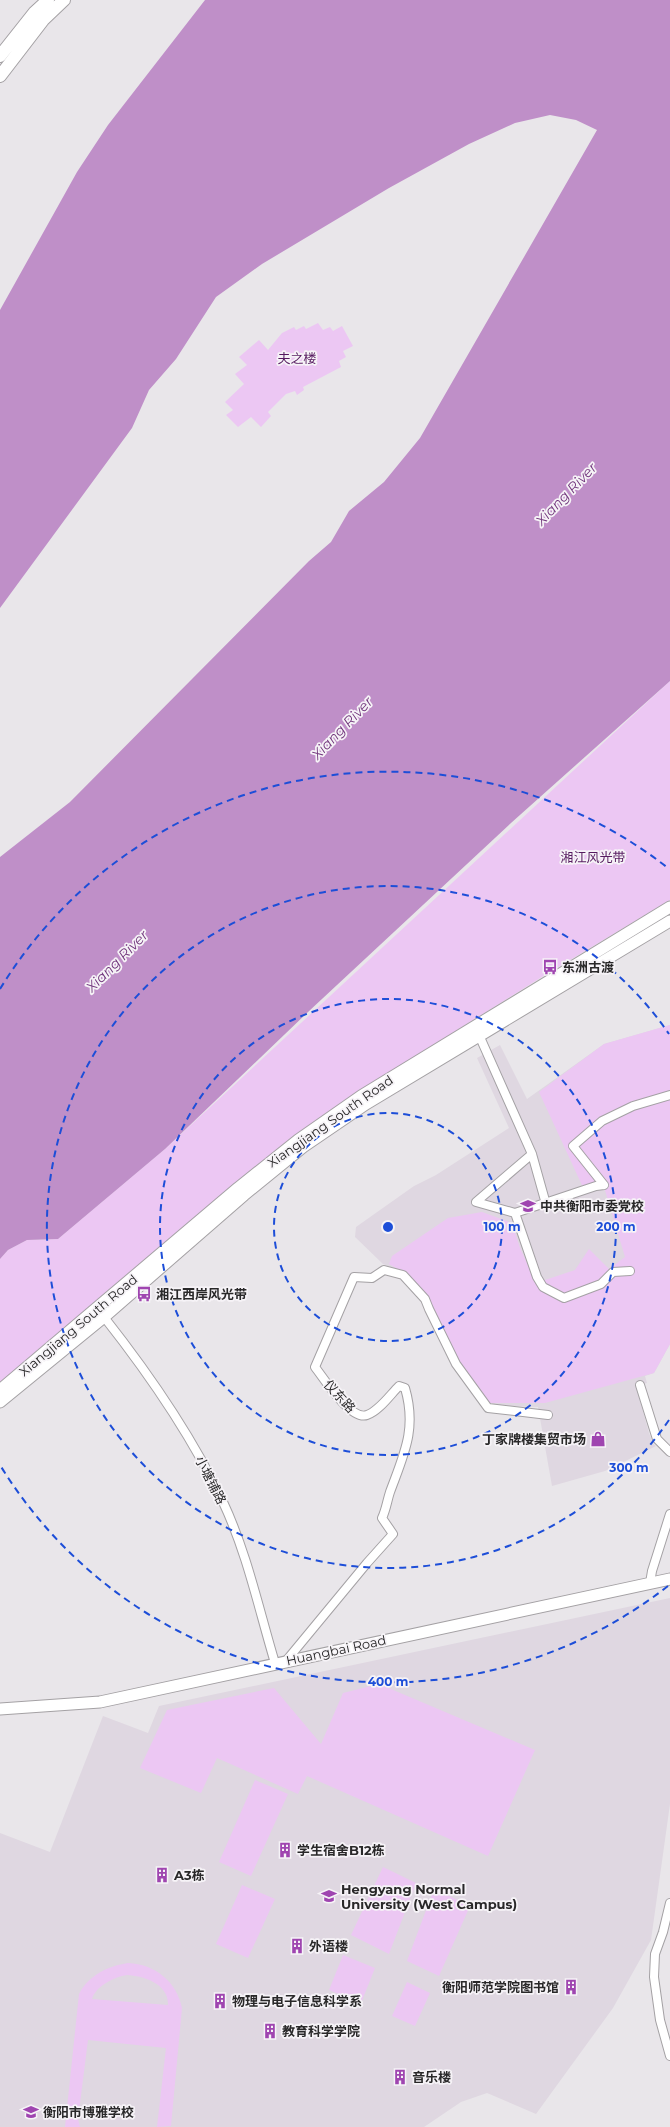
<svg xmlns="http://www.w3.org/2000/svg" width="670" height="2127" font-family="Montserrat,'Noto Sans SC',sans-serif">
<rect width="100%" height="100%" fill="#e9e6ea"/>
<path fill="#dfd7e1" d="M670,1025V1344L654,1373L645,1376L647,1383L636,1386L649,1433L653,1444L656,1446L605,1471L552,1486L538,1407L497,1406L487,1403L431,1308L426,1293L406,1273L383,1264L355,1237L356,1227L414,1186L436,1175L509,1128L477,1058L500,1045L527,1099L604,1044Z
M670,1598V1804L651,1940L613,2008L536,2114L487,2093L461,2102L424,2127H0V1833L50,1852L103,1716L148,1733L159,1706Z"/>
<path fill="#ecc7f3" fill-rule="evenodd" d="M318,323L323,330L330,327L333,331L342,326L353,346L343,351L346,357L339,361L341,367L303,387L304,390L297,395L295,391L286,394L268,412L271,416L261,427L251,417L238,427L226,415L233,410L225,402L244,384L235,374L247,365L239,357L259,340L268,350L282,333L294,327L296,330L304,326L306,329Z
M670,681V900L545,975L342,1102L116,1285L0,1383V1259L8,1250L27,1240L58,1239L165,1149Z
M670,1025V1344L654,1373L545,1403H487C477,1389 466,1375 457,1361C433,1319 437,1290 389,1264L392,1256L448,1218L482,1212L512,1223L520,1248L536,1283L575,1270L589,1249L609,1269L625,1257L604,1187L586,1194L539,1092L604,1044Z
M379,1684L535,1750L488,1856L307,1776L298,1794L217,1758L201,1793L140,1768L167,1710L274,1688L321,1744L343,1693Z
M255,1780L288,1794L251,1876L219,1862Z
M383,1867L416,1883L389,1954L351,1935Z
M242,1885L275,1899L248,1958L216,1944Z
M434,1889L470,1906L439,1976L407,1961Z
M343,1955L375,1968L361,2003L329,1990Z
M128,1963C155,1964 177,1982 182,2008L171,2126L157,2127L166,2048L88,2040L78,2119L80,2127H65L79,1994C89,1975 108,1966 128,1963ZM127,1975C144,1976 169,1984 168,2005L92,1999C96,1986 114,1977 127,1975Z
M407,1982L430,1993L415,2026L392,2016Z"/>
<path fill="#bf8fc8" d="M205,0H670V681L511,823L308,1012L165,1149L58,1239L27,1240L8,1250L0,1259V857L70,802L309,561L331,542L349,511L384,482L420,438L597,130L576,120L550,115L515,123L469,144L389,188L262,264L216,297L176,359L149,390L132,428L0,608V310L77,172L108,125Z"/>
<g fill="none" stroke-linecap="round" stroke-linejoin="round">
<g stroke="#a4a1a4" stroke-width="10">
<path id="minor" d="M479,1035L532,1154L546,1204
M604,1185L596,1186L515,1213L537,1277L543,1287L564,1298L601,1284L613,1272L630,1271
M604,1185L573,1146L602,1121L633,1106L670,1095
M515,1213L476,1202L532,1154
M104,1317C149,1374 192,1436 223,1502C247,1553 259,1610 275,1663
M640,1385L657,1439L670,1452
M650,1583L652,1571L670,1514
M286,1661L367,1563L393,1534L382,1518C386,1510 387,1501 390,1492C404,1454 417,1429 405,1388L399,1386C390,1395 379,1411 367,1415C351,1421 324,1379 315,1367L354,1277L372,1278L384,1270L403,1275L425,1299L429,1309L456,1364L488,1408L548,1415
M670,1903L663,1932L655,1954L654,1977L660,2020L670,2056"/>
</g>
<g stroke="#a4a1a4" stroke-width="13">
<path id="secondary" d="M0,1390L238,1188L298,1140L361,1096L670,907
M0,1402L104,1317L244,1195L303,1147L366,1104L670,921
M0,1709L100,1702L670,1579"/>
</g>
<g stroke="#a4a1a4" stroke-width="14">
<path id="primary" d="M0,56L34,13L48,0
M0,76L43,20L64,0"/>
</g>
<use href="#minor" stroke="#fff" stroke-width="8"/>
<use href="#secondary" stroke="#fff" stroke-width="11"/>
<use href="#primary" stroke="#fff" stroke-width="12"/>
</g>
<g fill="none" stroke="#1d4ed8" stroke-width="2" stroke-dasharray="7 5">
<circle cx="388" cy="1227" r="114"/>
<circle cx="388" cy="1227" r="228"/>
<path d="M669 1420A341 341 0 1 1 669 1034"/>
<path d="M668 1586A455 455 0 0 1 0 1465M0 989A455 455 0 0 1 668 868"/>
</g>
<defs>
<g id="bus-bare" transform="scale(1.2)"><path d="M-5-6H5V4H4V6H2V4H-2V6H-4V4H-5ZM-3.5-4V0h7V-4ZM-3.5 1.2v1.5H-2V1.2ZM2 1.2v1.5H3.5V1.2Z" fill="#9f45b0" stroke="#f6f3f7" stroke-width="2.5" paint-order="stroke"/></g>
<g id="school-bare" transform="scale(1.2)"><path d="M0-5L7-2L0 1L-7-2ZM-4 1L0 2.5L4 1V4Q0 6-4 4Z" fill="#9f45b0" stroke="#f6f3f7" stroke-width="2.5" paint-order="stroke"/></g>
<g id="shop-bare" transform="scale(1.2)"><path d="M-5-2.5h2.3a2.7 3.5 0 0 1 5.4 0H5L5.5 6h-11ZM-1.5-2.5h3a1.5 2.3 0 0 0-3 0Z" fill="#9f45b0" stroke="#f6f3f7" stroke-width="2.5" paint-order="stroke"/></g>
<g id="building-bare" transform="scale(1.2)"><path d="M-4-6H4V6H1V3H-1V6H-4ZM-2.5-4.3h1.7v1.8h-1.7ZM.8-4.3h1.7v1.8H.8ZM-2.5-1h1.7V.8h-1.7ZM.8-1h1.7V.8H.8Z" fill="#9f45b0" stroke="#f6f3f7" stroke-width="2.5" paint-order="stroke"/></g>
<g id="university-bare" transform="scale(1.2)"><path d="M0-5L7-2L0 1L-7-2ZM-4 1L0 2.5L4 1V4Q0 6-4 4Z" fill="#9f45b0" stroke="#f6f3f7" stroke-width="2.5" paint-order="stroke"/></g>
</defs>
<g fill-rule="evenodd">
<use href="#bus-bare" x="550" y="967"/>
<use href="#school-bare" x="528" y="1206"/>
<use href="#bus-bare" x="144" y="1294"/>
<use href="#shop-bare" x="598" y="1439"/>
<use href="#building-bare" x="285" y="1850"/>
<use href="#building-bare" x="162" y="1875"/>
<use href="#university-bare" x="329" y="1896"/>
<use href="#building-bare" x="297" y="1946"/>
<use href="#building-bare" x="571" y="1987"/>
<use href="#building-bare" x="220" y="2001"/>
<use href="#building-bare" x="270" y="2031"/>
<use href="#building-bare" x="400" y="2077"/>
<use href="#school-bare" x="31" y="2112"/>
</g>
<g text-anchor="middle" stroke-width="3.5" stroke-linejoin="round" paint-order="stroke">
<g font-size="13" fill="#561b60" stroke="#f6f3f7">
<text x="297" y="363">夫之楼</text>
<text x="593" y="862">湘江风光带</text>
</g>
<g font-size="13" font-weight="bold" fill="#292829" stroke="#f6f3f7" text-anchor="start">
<text x="562" y="972">东洲古渡</text>
<text x="540" y="1211">中共衡阳市委党校</text>
<text x="156" y="1299">湘江西岸风光带</text>
<text x="586" y="1444" text-anchor="end">丁家牌楼集贸市场</text>
<text x="297" y="1855">学生宿舍B12栋</text>
<text x="174" y="1880">A3栋</text>
<text x="341" y="1894">Hengyang Normal<tspan x="341" dy="15">University (West Campus)</tspan></text>
<text x="309" y="1951">外语楼</text>
<text x="559" y="1992" text-anchor="end">衡阳师范学院图书馆</text>
<text x="232" y="2006">物理与电子信息科学系</text>
<text x="282" y="2036">教育科学学院</text>
<text x="412" y="2082">音乐楼</text>
<text x="43" y="2117">衡阳市博雅学校</text>
</g>
<g font-size="13" fill="#292829" stroke="#f6f3f7">
<text transform="translate(330 1121) rotate(-35)" y="5">Xiangjiang South Road</text>
<text transform="translate(78 1325) rotate(-40)" y="5">Xiangjiang South Road</text>
<text transform="translate(340 1396) rotate(47)" y="5">仪东路</text>
<text transform="translate(211 1480) rotate(63)" y="5">小塘铺路</text>
<text transform="translate(336 1650) rotate(-12)" y="5">Huangbai Road</text>
</g>
<g font-size="14" font-style="italic" fill="#71367c" stroke="#f6f3f7">
<text transform="translate(566 494) rotate(-46)" y="5">Xiang River</text>
<text transform="translate(342 728) rotate(-46)" y="5">Xiang River</text>
<text transform="translate(117 961) rotate(-45)" y="5">Xiang River</text>
</g>
</g>
<circle cx="388" cy="1227" r="6" fill="#1d4ed8" stroke="#f6f3f7" stroke-width="2"/>
<g font-size="12" text-anchor="middle" font-weight="bold" fill="#1d4ed8" stroke="#f6f3f7" stroke-width="3.5" stroke-linejoin="round" paint-order="stroke">
<text x="502" y="1231">100 m</text>
<text x="616" y="1231">200 m</text>
<text x="629" y="1472">300 m</text>
<text x="388" y="1686">400 m</text>
</g>
</svg>
